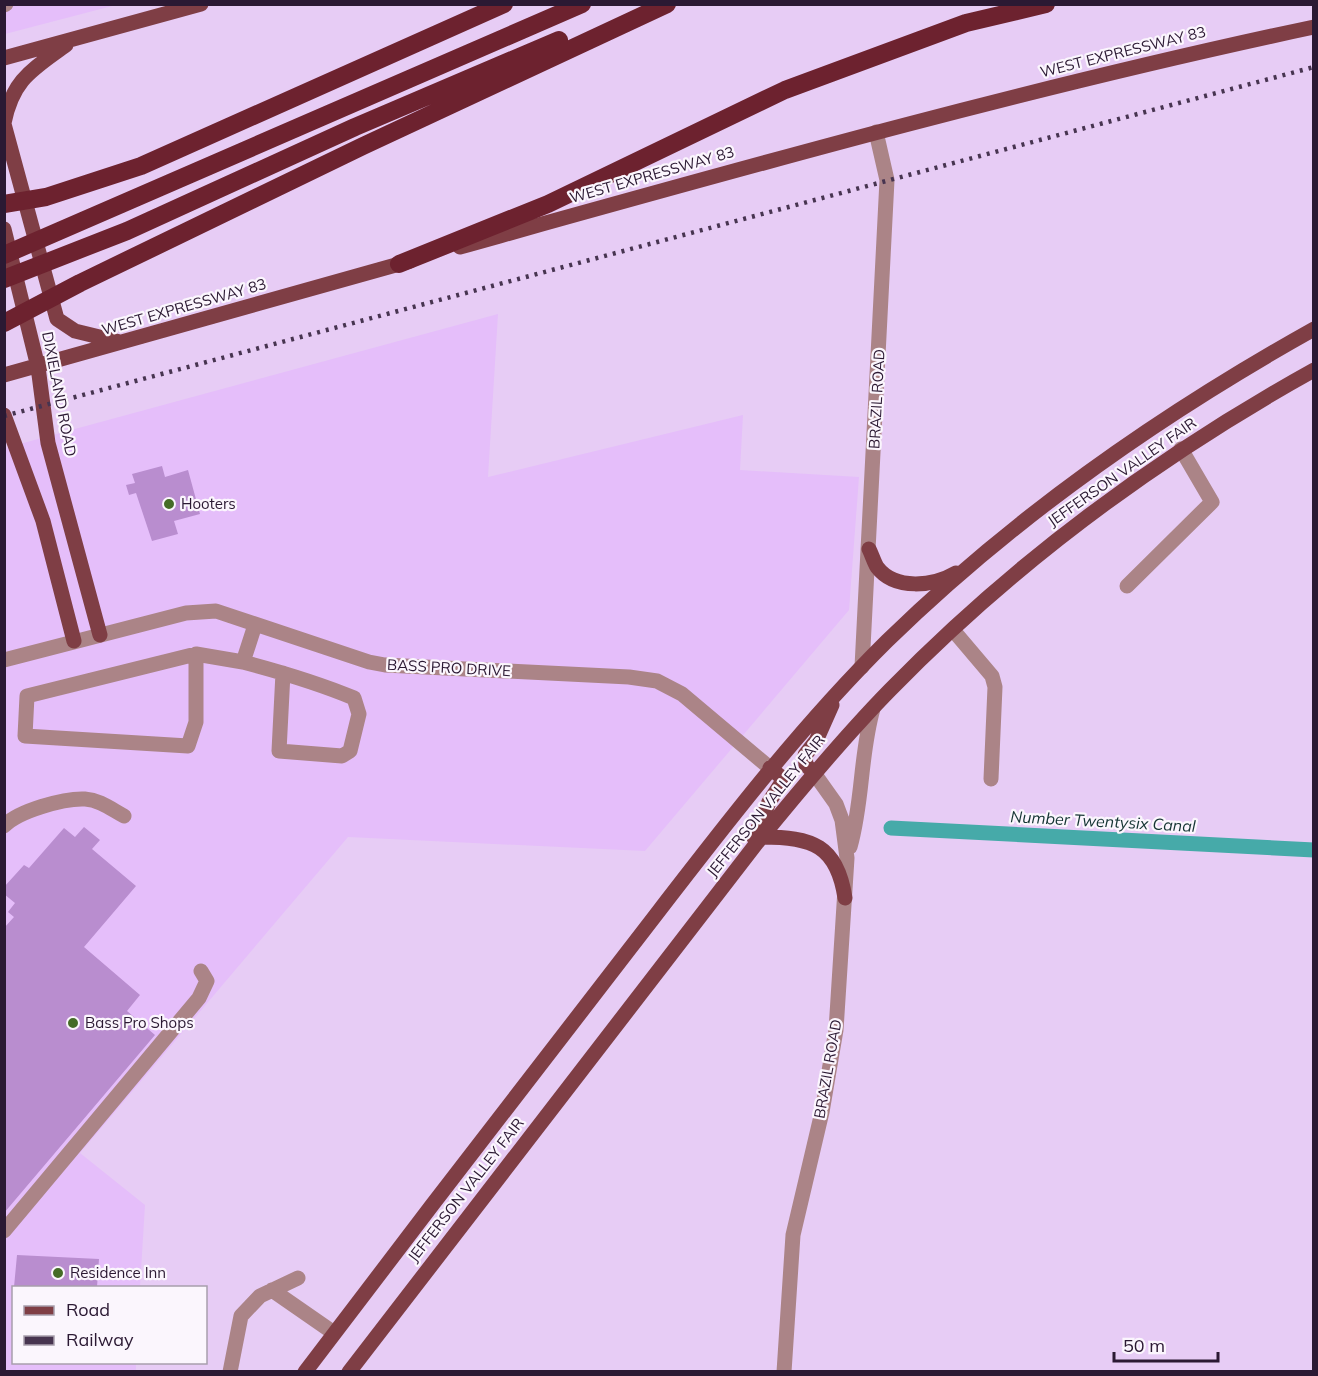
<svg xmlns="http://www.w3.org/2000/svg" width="1318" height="1376" font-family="Mulish,sans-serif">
<rect width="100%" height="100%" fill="#e7ccf5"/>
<path fill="#e5befa" d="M5,5H116L5,34Z
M498,314L488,477L743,415L740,470L859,477L849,610L645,851L348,837L80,1153L145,1205L140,1287L14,1288V1362L136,1363V1371L5,1372V448Z"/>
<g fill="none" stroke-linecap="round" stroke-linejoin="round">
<path stroke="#46aaa9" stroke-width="15" d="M891,828L1314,850"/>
</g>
<path fill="#b98dcf" d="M162,466L165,477L188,470L200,514L174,521L178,534L152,541L136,493L129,495L126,485L135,483L132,474Z
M84,827L100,840L92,849L136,886L84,947L140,995L127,1011L155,1035L4,1213V928L14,917L8,912L15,903L4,894V887L24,865L29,868L64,828L75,837Z
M17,1255L99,1259L97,1287H14Z"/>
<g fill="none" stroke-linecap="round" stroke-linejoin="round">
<path stroke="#ab8487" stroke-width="15" d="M4,5L6,4
M1127,586L1212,502L1181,449
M953,630L992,676L995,687L991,779
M196,654V722L188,746L25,736L27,696L196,654L243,662L255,625
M4,660L186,613L216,611L369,662L385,665L629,677L657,681L682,694L770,768
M243,662C281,672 318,683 354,698L359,714L350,751L342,756L279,751L283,673
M862,667L887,180L876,132
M4,826C18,811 64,798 85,799C100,800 111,809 124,816
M850,847C863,802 860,754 873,709
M4,1231L199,998L207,981L201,971
M272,1290L334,1333
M230,1372L241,1316L260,1296L298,1278
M784,1372L793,1235L822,1112L836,1030L847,858L842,820L836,804L814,773"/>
<path stroke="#7f3e45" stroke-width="15" d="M4,58L201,4
M4,123C13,79 32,70 66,45
M4,124L57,319L75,331L120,342
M4,229L38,367L48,443L100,635
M460,247C743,168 1026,88 1314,27
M4,375L410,261
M4,415L43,521L74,641
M869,549C872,555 874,562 877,567C895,591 934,586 956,573
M814,773L806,765L805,755L816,741L832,705
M762,837C812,837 837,845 845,898
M754,838L769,802L782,782L780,776L770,768
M305,1372C412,1231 519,1091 628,951C710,845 791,736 887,641C1014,517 1160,415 1314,329
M349,1372L756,844C799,791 842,739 890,690C1014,563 1159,456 1314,370"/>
<path stroke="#6d222f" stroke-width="18" d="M4,204L46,197L141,166L504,4
M4,255L582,4
M399,264L548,204L785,90L966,23L1046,4
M4,279L127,231L355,127L559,40
M4,323L80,283L363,146L667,4"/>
<path stroke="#473450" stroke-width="4.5" stroke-dasharray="3 6" stroke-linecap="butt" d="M4,416L1314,67"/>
</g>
<g fill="#456c27" stroke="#fbf6fd" stroke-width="2">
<circle cx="169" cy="504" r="6"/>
<circle cx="73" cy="1023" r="6"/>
<circle cx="58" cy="1273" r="6"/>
</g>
<g text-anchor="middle" stroke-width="4.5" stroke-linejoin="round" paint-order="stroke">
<g font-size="15" fill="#2b1933" stroke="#fbf6fd">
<text transform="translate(1123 52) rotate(-14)" y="5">WEST EXPRESSWAY 83</text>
<text transform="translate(652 175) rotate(-16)" y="5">WEST EXPRESSWAY 83</text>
<text transform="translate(184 307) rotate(-16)" y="5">WEST EXPRESSWAY 83</text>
<text transform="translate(59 394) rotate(79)" y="5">DIXIELAND ROAD</text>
<text transform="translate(877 399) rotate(-87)" y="5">BRAZIL ROAD</text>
<text transform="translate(1122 472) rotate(-35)" y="5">JEFFERSON VALLEY FAIR</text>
<text transform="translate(449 668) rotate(3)" y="5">BASS PRO DRIVE</text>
<text transform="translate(766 806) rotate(-51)" y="5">JEFFERSON VALLEY FAIR</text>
<text transform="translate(828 1069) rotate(-80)" y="5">BRAZIL ROAD</text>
<text transform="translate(466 1190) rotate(-52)" y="5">JEFFERSON VALLEY FAIR</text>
</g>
<g font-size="15" fill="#2b1933" stroke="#fbf6fd" text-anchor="start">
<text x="181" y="509">Hooters</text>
<text x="85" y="1028">Bass Pro Shops</text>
<text x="70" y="1278">Residence Inn</text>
</g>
<g font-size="16" font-style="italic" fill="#153433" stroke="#fbf6fd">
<text transform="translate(1103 821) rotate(3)" y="6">Number Twentysix Canal</text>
</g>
</g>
<rect width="1318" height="1376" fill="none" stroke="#2b1933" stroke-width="12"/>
<rect x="12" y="1286" width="195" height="78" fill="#fbf6fd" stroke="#a89eac" stroke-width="1.5"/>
<rect x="24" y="1306" width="30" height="9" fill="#7f3e45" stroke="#a89eac" stroke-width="1.5"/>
<text x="66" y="1316" font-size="18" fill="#2b1933">Road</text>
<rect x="24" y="1336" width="30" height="9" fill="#473450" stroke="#a89eac" stroke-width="1.5"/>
<text x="66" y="1346" font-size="18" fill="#2b1933">Railway</text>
<path d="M1114 1352v9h104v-9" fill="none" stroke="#2b1933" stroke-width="3"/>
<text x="1123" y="1352" font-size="18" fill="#2b1933" stroke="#fbf6fd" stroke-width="4.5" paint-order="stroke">50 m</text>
</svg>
